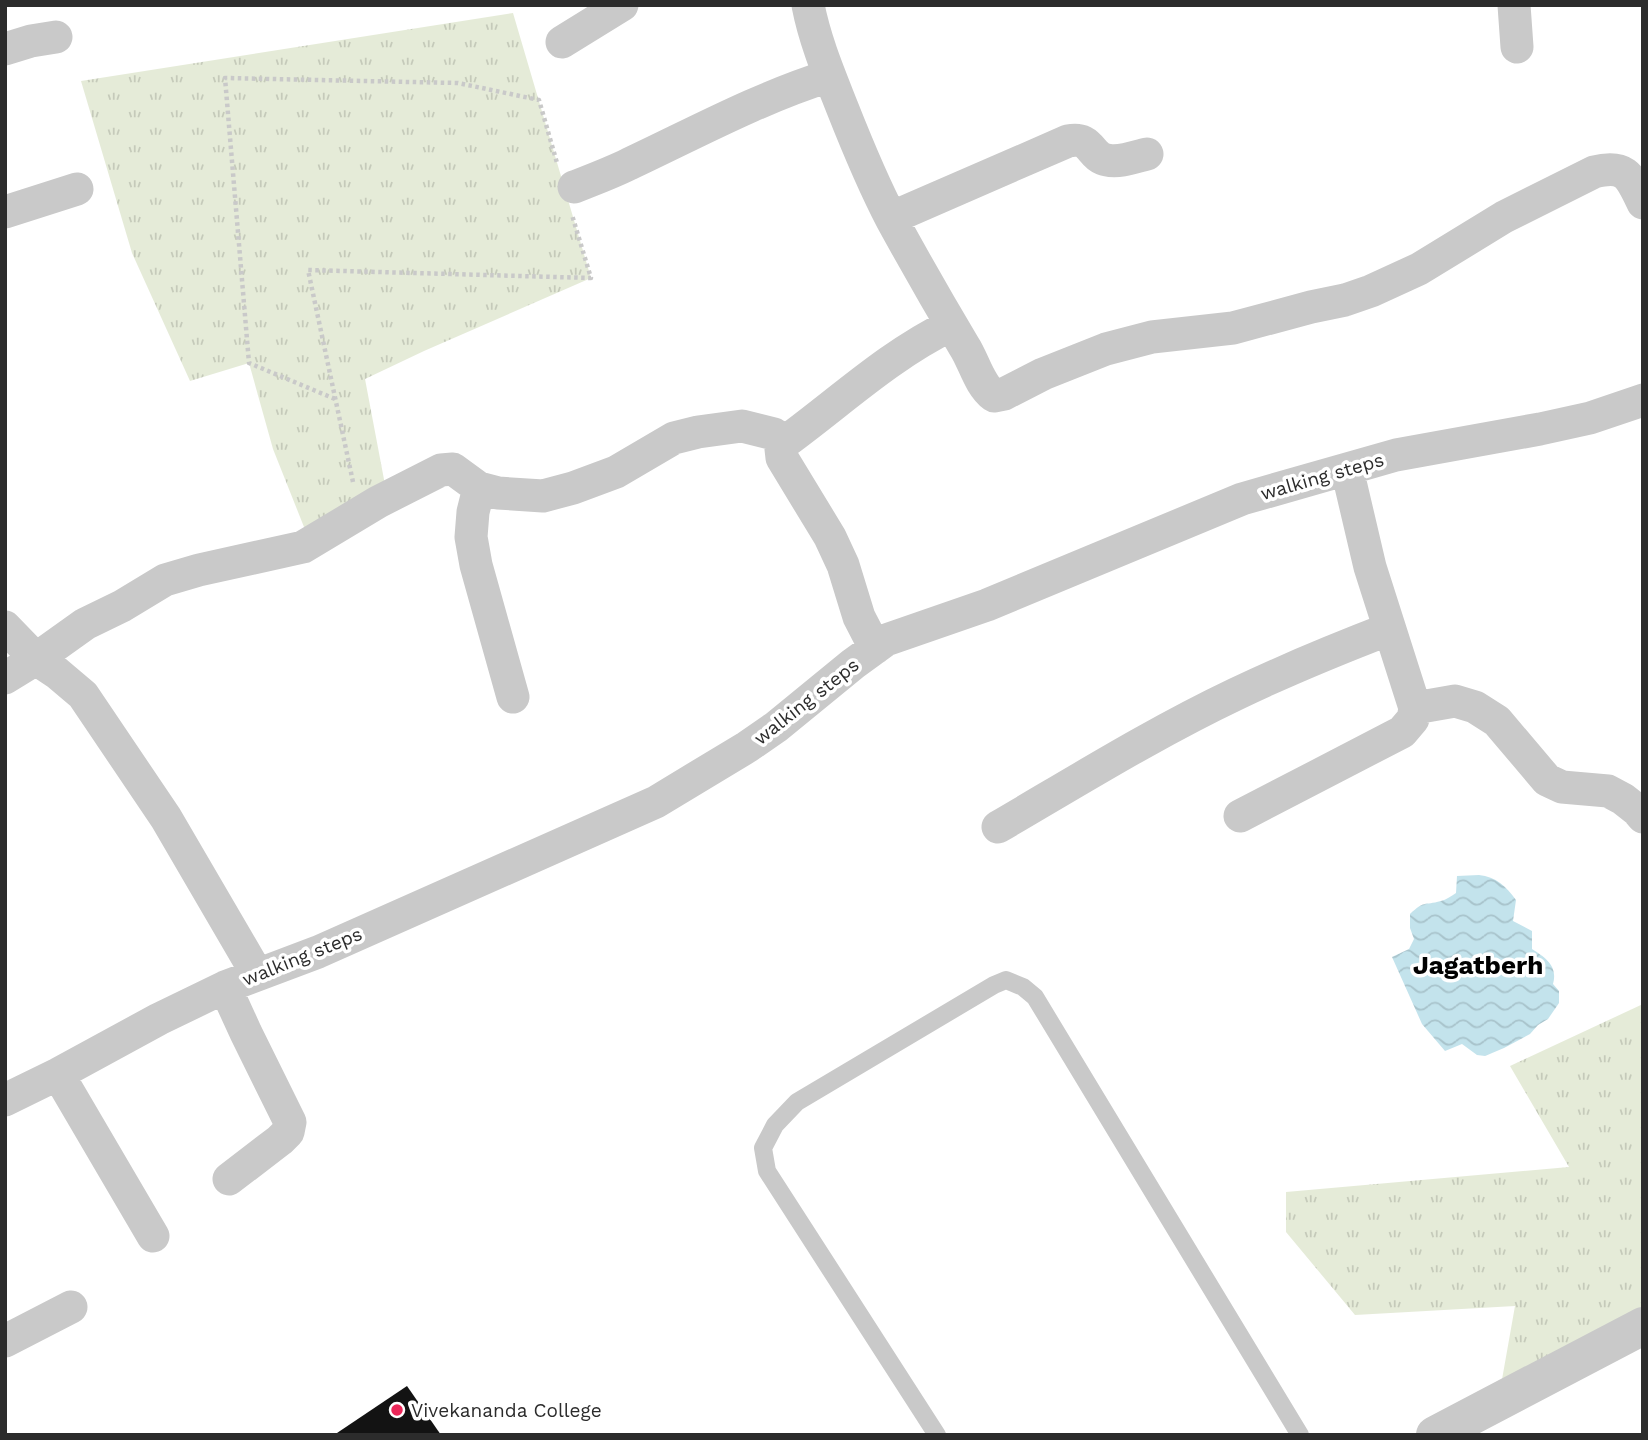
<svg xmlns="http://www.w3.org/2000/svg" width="1648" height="1440" font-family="'Work Sans',sans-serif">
<defs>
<pattern id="grass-tufts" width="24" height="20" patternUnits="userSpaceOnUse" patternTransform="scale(1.75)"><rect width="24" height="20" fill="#e5ebd8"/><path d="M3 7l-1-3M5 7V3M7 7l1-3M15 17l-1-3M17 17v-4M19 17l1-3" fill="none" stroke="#c5caba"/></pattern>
<pattern id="water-waves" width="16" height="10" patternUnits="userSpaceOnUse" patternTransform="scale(1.75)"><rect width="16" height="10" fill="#c3e3ec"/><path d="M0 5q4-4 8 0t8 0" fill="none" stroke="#a8c3cb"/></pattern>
</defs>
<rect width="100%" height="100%" fill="#fff"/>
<path fill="url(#grass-tufts)" d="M513,13L591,278L424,351L365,379L386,490L306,532L273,449L249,363L190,381L132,253L81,81Z
M1643,1004V1322L1498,1402L1515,1306L1355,1315L1286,1232V1192L1569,1167L1510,1066Z"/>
<path fill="url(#water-waves)" d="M1479,875C1496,877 1506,886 1516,900L1513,921L1532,931V949C1546,958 1558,966 1553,984L1559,991V1003L1548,1019L1538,1025L1530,1034L1504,1048L1485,1056L1477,1055L1462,1044L1445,1051L1422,1024L1392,957L1409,949L1414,939L1410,928V914C1425,900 1423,906 1441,901C1446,900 1451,896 1456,893L1457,876Z"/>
<path fill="#131313" d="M407,1386L441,1435H334Z"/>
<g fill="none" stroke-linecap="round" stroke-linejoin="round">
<path stroke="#c9c9c9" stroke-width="4.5" stroke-dasharray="3.5 3.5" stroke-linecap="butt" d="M335,399L249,363L225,78L458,83L539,100L557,163
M353,482L308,270L591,278L572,215"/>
<path stroke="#c9c9c9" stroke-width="18" d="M937,1435L767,1171L763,1148L775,1125L797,1102L994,985L1006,980L1023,987L1035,997L1300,1435"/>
<path stroke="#c9c9c9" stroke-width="33" d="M808,5C815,41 829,74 842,107C857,145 873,184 892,220C915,262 939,304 964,346C974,361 979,385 994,396L1004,394L1043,374L1106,349L1152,337L1233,328L1311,307L1345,300L1371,291L1419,269L1504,217L1594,172C1626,164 1630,176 1643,203
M1514,5L1517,47
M562,42L622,5
M5,49L31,41L56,37
M574,187C592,180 611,173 629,164C695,133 759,98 829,76
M5,212L77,189
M891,218L1068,141C1093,136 1089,157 1107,160C1119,163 1135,157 1147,154
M479,488L473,512L471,537L476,565L513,697
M5,627L36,659L57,673L83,695L166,818L257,974
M875,648L859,617L843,565L830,537L782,458L781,449L785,442C841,401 888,356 951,325
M5,678L36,659L85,624L122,606L165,580L199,570L303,547L378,502L441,470L453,469L479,488L498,493L543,496L573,488L616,472L674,438L698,432L742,426L774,434L785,442
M1415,708L1455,701L1475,707L1497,721L1547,780L1562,787L1608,791L1623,799L1637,810L1643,817
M1240,816L1402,732L1413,719L1415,708L1370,567L1347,469
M998,827C1077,781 1154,733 1236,694C1286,670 1337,649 1389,629
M225,987L246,1033L290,1122L288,1132L280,1140L229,1179
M58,1074L153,1236
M5,1100L58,1074L159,1019L225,987L318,952L656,802L747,747L776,727L853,664L886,640L987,605L1242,499L1396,455L1540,429L1590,418L1643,400
M5,1341L71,1307"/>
<path stroke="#c9c9c9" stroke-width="38" d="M1435,1435L1643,1326"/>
</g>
<circle fill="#eb2658" stroke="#fff" stroke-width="2.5" cx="397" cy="1410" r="7"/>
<g text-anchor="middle" stroke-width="7" stroke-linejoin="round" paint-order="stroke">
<g font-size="19" fill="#2c2c2c" stroke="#fff">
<text transform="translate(1322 476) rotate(-16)" y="7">walking steps</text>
<text transform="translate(806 701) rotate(-38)" y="7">walking steps</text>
<text transform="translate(302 956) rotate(-22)" y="7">walking steps</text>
</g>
<g font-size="19" fill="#2c2c2c" stroke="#fff" text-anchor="start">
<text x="411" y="1417">Vivekananda College</text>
</g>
<g font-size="26" font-weight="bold" fill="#000" stroke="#fff">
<text x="1478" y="974">Jagatberh</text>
</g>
</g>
<rect width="1648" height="1440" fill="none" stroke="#2c2c2c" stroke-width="14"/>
</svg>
